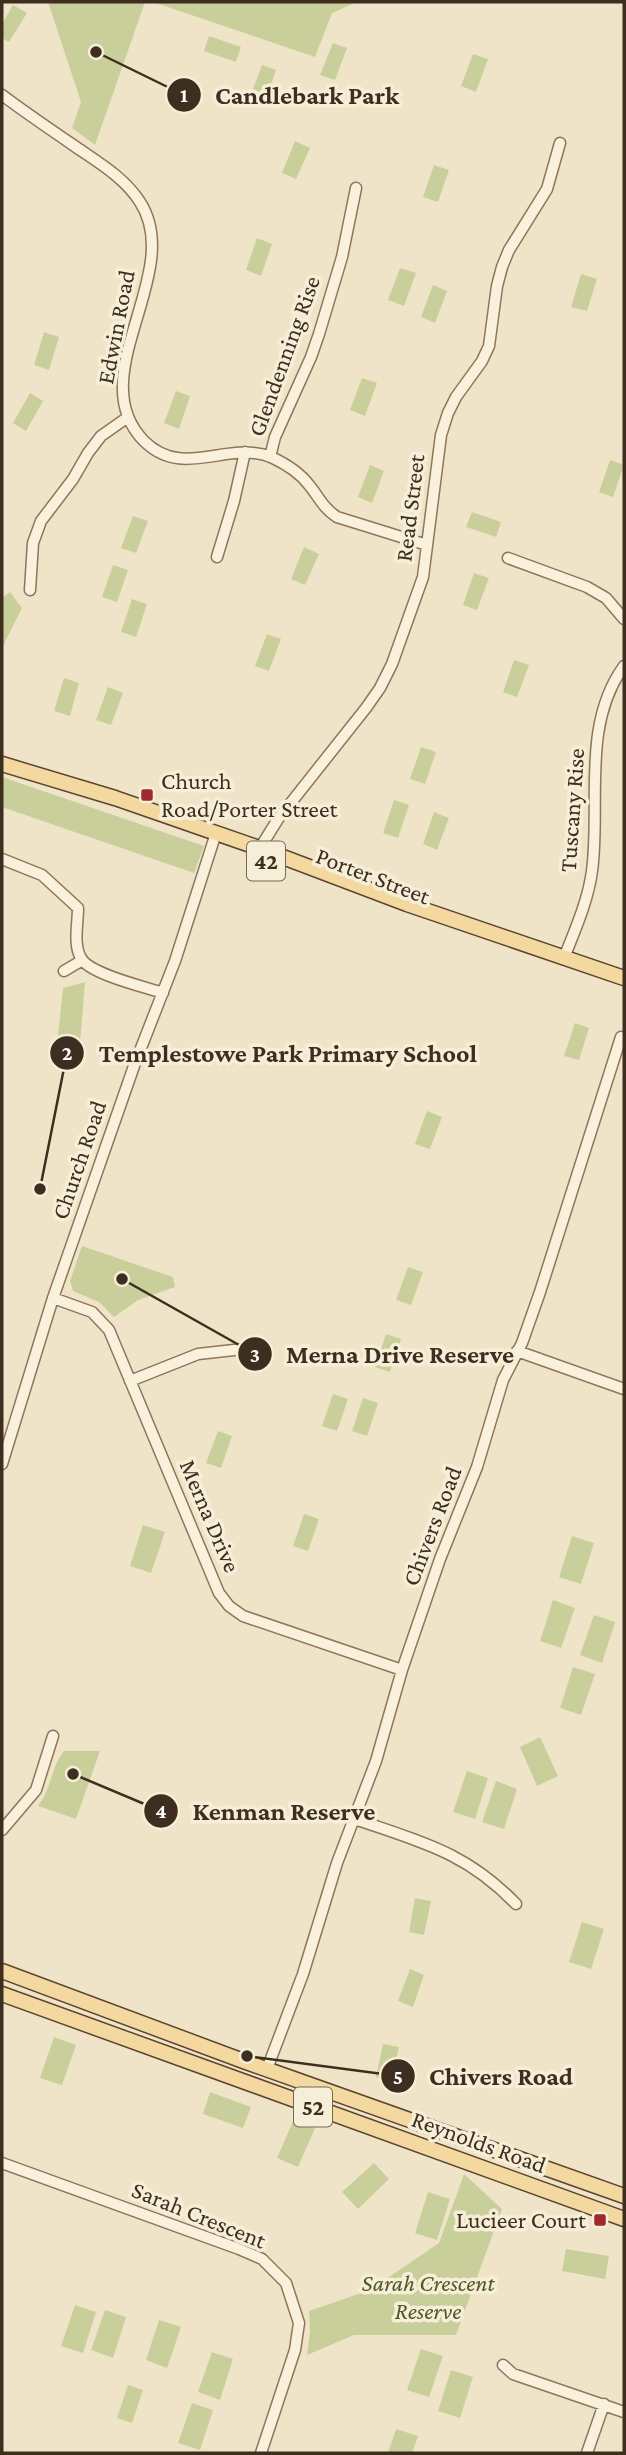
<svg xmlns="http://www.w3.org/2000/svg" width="626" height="2455" font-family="'Crimson Pro',serif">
<rect width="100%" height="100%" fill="#f0e4c8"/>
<path fill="#c9cf9b" d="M48,2H145L95,145L72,128L81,102Z
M153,2H357L332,13L315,57Z
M13,5L27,13L9,42L2,38V24Z
M209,36L241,47L236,62L204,51Z
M333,43L347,48L335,80L320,75Z
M473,54L488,59L476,92L461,86Z
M262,65L276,70L265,102L250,97Z
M295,141L310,148L296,179L282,173Z
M434,165L449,170L438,202L423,197Z
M257,238L272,244L261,276L246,270Z
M400,268L416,273L404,306L388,300Z
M581,274L597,279L587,311L571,307Z
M433,285L447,291L435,323L421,317Z
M44,332L59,337L49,370L34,365Z
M362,378L377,383L365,416L350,410Z
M176,391L190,396L179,429L164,423Z
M30,393L43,401L26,431L13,423Z
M610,460L624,465L613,497L599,492Z
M370,465L384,471L372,503L358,497Z
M472,512L501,522L496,537L466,527Z
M133,516L148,521L136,553L121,548Z
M304,547L319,554L305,585L291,579Z
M113,565L128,570L117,602L102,597Z
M474,573L489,578L477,610L463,605Z
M10,592L22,608L2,648V598Z
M132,599L147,604L136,637L121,632Z
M267,634L281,639L269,671L255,666Z
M514,660L529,665L517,697L503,692Z
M64,678L79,683L70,716L54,711Z
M108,687L123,693L111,725L96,720Z
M421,747L436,752L425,784L410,779Z
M2,777L204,846L194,873L2,807Z
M394,800L409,805L398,838L383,833Z
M434,812L449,818L437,850L423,844Z
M85,982L80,1043L58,1036L63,988Z
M575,1023L589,1028L579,1060L564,1056Z
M427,1111L442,1117L430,1149L415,1144Z
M82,1246L173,1277L175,1287L138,1300L114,1317L99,1302L73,1291L70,1281Z
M408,1267L423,1272L411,1305L396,1300Z
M386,1334L401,1339L390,1372L375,1367Z
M333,1394L348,1399L337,1431L322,1426Z
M363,1398L378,1403L367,1436L352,1431Z
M218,1431L232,1436L221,1468L206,1463Z
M304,1514L319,1519L308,1551L293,1546Z
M143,1525L165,1532L151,1573L130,1566Z
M572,1536L594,1543L581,1584L559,1577Z
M553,1600L575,1608L561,1648L540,1641Z
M594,1615L615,1622L602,1663L580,1655Z
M573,1667L595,1674L581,1715L560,1708Z
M540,1737L558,1776L537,1786L520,1747Z
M64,1751H100L76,1819L38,1806C51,1790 51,1767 64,1751Z
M467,1771L488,1778L475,1819L453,1812Z
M496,1781L517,1789L504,1829L482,1822Z
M415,1898L431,1901L424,1935L409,1932Z
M582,1922L604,1929L591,1969L569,1962Z
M410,1969L424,1975L413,2007L398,2001Z
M54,2037L76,2045L62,2085L40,2078Z
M383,2044L399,2047L391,2081L376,2077Z
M210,2092L251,2107L243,2128L203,2114Z
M294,2119L315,2128L298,2167L277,2158Z
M374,2163L389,2179L358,2209L342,2192Z
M464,2174L502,2209L456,2335H354L307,2355L310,2332L309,2311L370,2290L439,2243Z
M428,2192L450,2199L437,2240L415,2233Z
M566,2249L609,2256L605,2279L562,2271Z
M75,2305L96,2312L83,2353L61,2346Z
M105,2310L126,2317L113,2358L91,2350Z
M159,2320L181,2327L167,2368L146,2360Z
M421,2349L443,2356L429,2397L407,2390Z
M212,2352L233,2359L220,2400L198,2392Z
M451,2370L473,2377L460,2418L438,2411Z
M128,2385L143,2390L132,2423L117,2418Z
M192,2403L213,2410L200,2450L178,2443Z
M396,2429L418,2436L412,2453H388Z"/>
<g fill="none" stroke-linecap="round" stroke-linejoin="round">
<g stroke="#8d765c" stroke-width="13">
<path id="minor" d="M2,95C26,113 51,130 76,147C99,163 125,178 140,202C186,273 80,376 144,441C183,480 227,440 271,457C284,463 300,473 309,485C319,497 323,508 337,517L427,545
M270,457L275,437L311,357L319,334L342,257L356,188
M217,557L234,501L245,452
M508,558L587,587L606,598L624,619
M30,590L33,543L41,521L73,479L88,453L101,436L128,417
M255,856L278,819L366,708L380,688L392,664L423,577L441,435L448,413L456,397L482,361L489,346L497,286L502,267L509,250L547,189L560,143
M2,859L42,875L78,908C78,923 73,945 81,958C89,974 145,987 163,993
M564,958C575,930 588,901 592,871C601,804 581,725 624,666
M64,971L81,961
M53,1298L92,1312L109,1330L219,1593L229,1606L243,1616L402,1670
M517,1351L624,1389
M130,1381L198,1354L252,1348
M2,1464L53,1298L134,1066L175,961L216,833
M355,1819C421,1842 466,1852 516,1904
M2,1830L36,1790L53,1736
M267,2069L303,1974L337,1863L376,1761L402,1670L440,1559L477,1467L503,1380L522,1343L540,1292L621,1037
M2,2163L239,2249L262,2259L286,2283L299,2323L295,2350L261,2453
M503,2365L513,2374L624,2412
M587,2453L604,2404"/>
</g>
<g stroke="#5b4430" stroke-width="17">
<path id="major" d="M2,764L115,798L259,848L407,904L624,978
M2,1971L246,2062L624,2196
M2,1994L624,2219"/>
</g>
<use href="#minor" stroke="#faf1dc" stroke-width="10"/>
<use href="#major" stroke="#f3d9a0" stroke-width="14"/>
</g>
<g fill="#9e2a2b" stroke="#f7eed8" stroke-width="2.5">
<rect x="140" y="788" width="14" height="14" rx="3.5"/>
<rect x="593" y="2213" width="14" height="14" rx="3.5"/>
</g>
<g text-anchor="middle" stroke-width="7" stroke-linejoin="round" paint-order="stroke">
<g fill="#f7eed8" stroke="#756857" stroke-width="2">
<rect x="247" y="841.5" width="38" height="39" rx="5"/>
<rect x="294" y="2087.5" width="38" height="39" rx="5"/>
</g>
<g font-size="23" font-weight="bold" fill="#3d2e20">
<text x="266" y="869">42</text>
<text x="313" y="2115">52</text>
</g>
<g font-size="24" fill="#3d2e20" stroke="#f7eed8">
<text transform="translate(116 327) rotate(-79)" y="8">Edwin Road</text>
<text transform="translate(284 356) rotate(-70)" y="8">Glendenning Rise</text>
<text transform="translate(410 508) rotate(-83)" y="8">Read Street</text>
<text transform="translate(572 810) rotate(-86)" y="8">Tuscany Rise</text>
<text transform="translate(373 876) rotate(21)" y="8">Porter Street</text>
<text transform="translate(79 1160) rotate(-71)" y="8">Church Road</text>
<text transform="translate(210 1516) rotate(67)" y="8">Merna Drive</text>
<text transform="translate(432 1526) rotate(-69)" y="8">Chivers Road</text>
<text transform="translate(479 2142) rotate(20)" y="8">Reynolds Road</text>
<text transform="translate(199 2215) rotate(22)" y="8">Sarah Crescent</text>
</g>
<g font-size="24" fill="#3d2e20" stroke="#f7eed8" text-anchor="start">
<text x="161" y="789">Church<tspan x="161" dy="28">Road/Porter Street</tspan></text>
<text x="586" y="2228" text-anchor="end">Lucieer Court</text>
</g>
<g font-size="24" font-style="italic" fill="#4d5a26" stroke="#f7eed8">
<text x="428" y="2291">Sarah Crescent<tspan x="428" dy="28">Reserve</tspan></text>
</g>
</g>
<path fill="none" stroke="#3d2e20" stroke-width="2.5" d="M96 52L184 95M40 1189L67 1053M122 1279L255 1354M73 1774L161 1811M247 2056L398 2076"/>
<g fill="#3d2e20" stroke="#f7eed8" stroke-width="2.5">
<circle cx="96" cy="52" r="7"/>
<circle cx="40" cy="1189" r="7"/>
<circle cx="122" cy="1279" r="7"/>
<circle cx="73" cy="1774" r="7"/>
<circle cx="247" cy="2056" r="7"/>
<circle cx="184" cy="95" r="18"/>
<circle cx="67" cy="1053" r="18"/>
<circle cx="255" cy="1354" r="18"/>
<circle cx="161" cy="1811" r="18"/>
<circle cx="398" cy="2076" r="18"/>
</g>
<g font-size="21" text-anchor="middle" font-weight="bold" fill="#fff">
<text x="184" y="102">1</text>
<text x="67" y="1060">2</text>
<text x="255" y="1362">3</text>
<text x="161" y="1818">4</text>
<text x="398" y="2084">5</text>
</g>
<g font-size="26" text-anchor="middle" font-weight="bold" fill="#3d2e20" stroke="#f7eed8" stroke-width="7" stroke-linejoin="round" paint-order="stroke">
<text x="307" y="104">Candlebark Park</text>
<text x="288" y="1062">Templestowe Park Primary School</text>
<text x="400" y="1363">Merna Drive Reserve</text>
<text x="284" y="1820">Kenman Reserve</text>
<text x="501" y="2085">Chivers Road</text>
</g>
<rect width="626" height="2455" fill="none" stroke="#3d2e20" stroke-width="7"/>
</svg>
